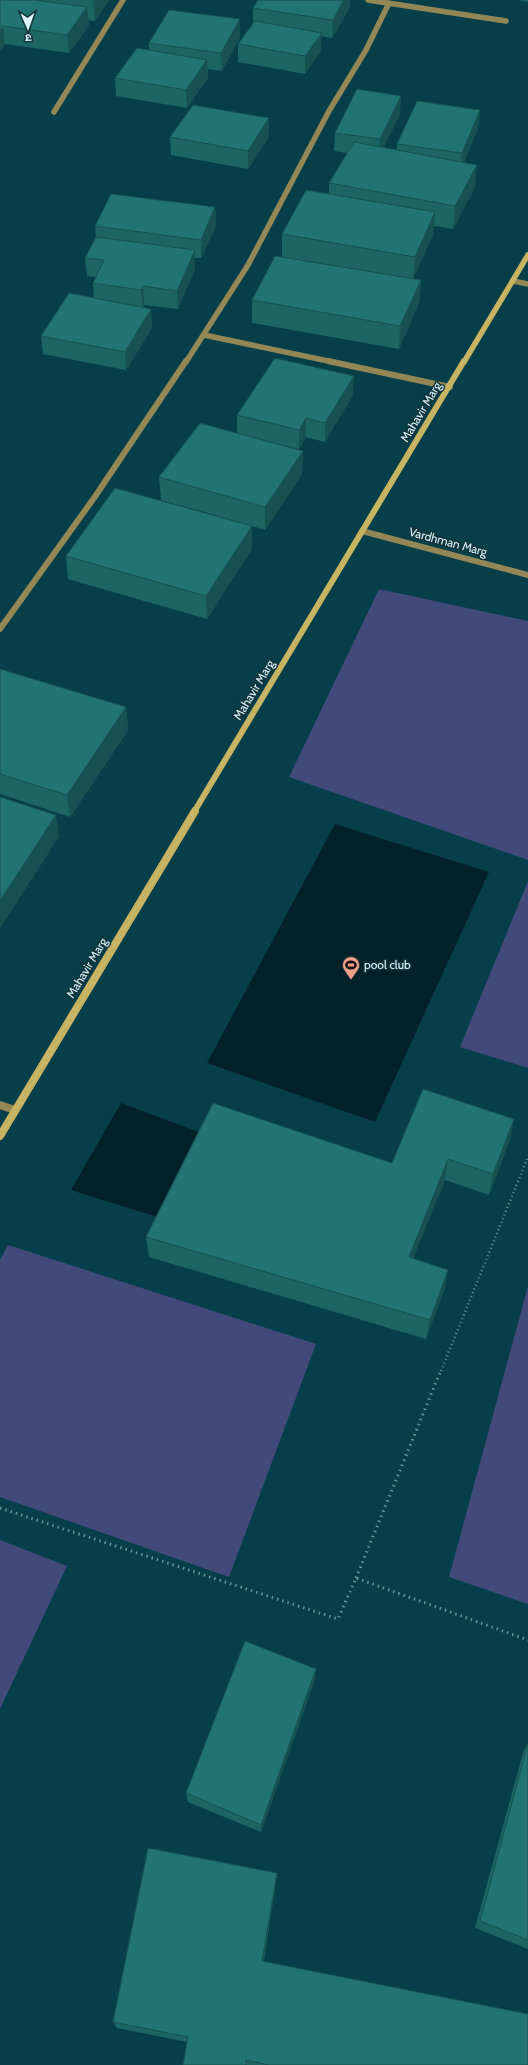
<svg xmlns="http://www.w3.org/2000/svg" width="528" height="2065" font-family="Cabin,'Noto Sans Devanagari',sans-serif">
<rect width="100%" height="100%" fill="#063f4a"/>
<path fill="#414a7b" d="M379,589L528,621V860L289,777Z
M528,881V1068L460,1047Z
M8,1245L316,1344L229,1577L0,1497V1260Z
M528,1286V1604L449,1577Z
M0,1540L67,1566L0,1709Z"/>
<path fill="#032128" d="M335,824L489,872L375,1122L207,1063Z
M121,1103L201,1133L157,1217L71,1190Z"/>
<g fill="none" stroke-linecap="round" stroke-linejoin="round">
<path stroke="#67929b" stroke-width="2.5" stroke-dasharray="1 3" stroke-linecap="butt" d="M441,1371L528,1157"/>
<path stroke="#67929b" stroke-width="3" stroke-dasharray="1.5 4" stroke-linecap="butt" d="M0,1508L338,1619L356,1578L528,1640
M356,1578L441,1370"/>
<path stroke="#948756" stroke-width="5.5" d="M513,281L528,284"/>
<path stroke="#948756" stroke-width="5.5" d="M368,0L506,21
M54,112L123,0
M204,335L333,362
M186,362L248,265L329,111L366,50L389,3"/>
<path stroke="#948756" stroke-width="6" d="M328,361L450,387
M362,531L528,575
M0,629L94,498L186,361"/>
<path stroke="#948756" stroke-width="8" d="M0,1105L15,1110"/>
<path stroke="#c8b362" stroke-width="5.5" d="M464,362L528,255"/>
<path stroke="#c8b362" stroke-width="6" d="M194,812L464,361"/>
<path stroke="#c8b362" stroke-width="8" d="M0,1136L195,811"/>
</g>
<path fill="#1d6464" d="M0,0H109L95,21L88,20L89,25L69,53L5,44L0,51Z
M518,0H528V2Z
M350,7L332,38L321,36V51L305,74L238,62V44L253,24V8Z
M240,37L222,71L208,69V78L187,108L116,96L115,78L149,50V43Z
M480,110L478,128L464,162L475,187L453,229L434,226L433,235L413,279L421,280L419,303L399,349L252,323V300L282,257V234L329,194V183L347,153L334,151L335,133L400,114L383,148L397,150V144Z
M170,137H269L248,169L171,155Z
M215,207L216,226L201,258H195V269L178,309L144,305L143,307L151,309L152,328L126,370L43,354L41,336L94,298L93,283L96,277L87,276L85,258L96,238L95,226Z
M353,395L325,442L306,437L299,449L248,436L303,451L302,474L265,530L252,526V549L207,619L68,579L66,556L218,516L161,500L159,477L237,433V415Z
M0,669L126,707L128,730L70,817L0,794Z
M510,1140L489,1195L445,1180L413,1258L448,1270L444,1290L426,1339L149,1257L146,1237L392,1163Z
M315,1679L261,1832L188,1802L186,1793Z
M528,1742V1949L475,1928L523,1753Z
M276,1882L264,1961L528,2065H183L187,2042L117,2028L113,2022Z"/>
<path fill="#185151" d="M93,0H109L95,21Z
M344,0H350V7L332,38L333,20Z
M87,7L89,25L69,53L67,35Z
M240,19V37L222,71L221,53Z
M3,26L5,44L0,51V31Z
M322,33L321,51L305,74V56Z
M207,60L208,78L187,108L186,90Z
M401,96L400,114L379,157L380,139Z
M480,110L478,128L460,171L462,153Z
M269,118V137L248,169V151Z
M477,165L475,187L453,229L455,206Z
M215,207L216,226L201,258V240Z
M435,212L433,235L413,280L415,257Z
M195,250V269L178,309L177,291Z
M421,280L419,303L399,349L400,326Z
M143,286L144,305L143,308L141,290Z
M151,309L152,328L126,370L125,352Z
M354,376L353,395L325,442V423Z
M306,418V437L299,449V430Z
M303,451L302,474L265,530V507Z
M252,526V549L207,619L206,596Z
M126,707L128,730L70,817L67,795Z
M56,815L59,837L0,928V901Z
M514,1119L510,1140L489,1195L493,1174Z
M448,1159L445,1180L406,1276L409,1257Z
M448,1270L444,1290L426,1339L430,1320Z
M316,1669L315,1679L261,1832V1825Z
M277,1873L276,1882L262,1968V1961Z"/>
<path fill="#227474" stroke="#185151" d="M0,0H35L87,7L67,35L3,26L0,31Z
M258,0H344L333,20L253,8Z
M169,10L240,19L221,53L149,43Z
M255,21L322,33L305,56L238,44Z
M137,48L207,60L186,90L115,78Z
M357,89L401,96L380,139L335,133Z
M417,101L480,110L462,153L397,144Z
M193,105L269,118L248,151L170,137Z
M354,142L477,165L455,206L329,183Z
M306,190L435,212L415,257L282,234Z
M111,194L215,207L201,240L95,226Z
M96,237L195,250L177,291L143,286L141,290L93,283L104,260L85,258Z
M275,256L421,280L400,326L252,300Z
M69,293L151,309L125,352L41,336Z
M275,358L354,376L325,423L306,418L299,430L237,415Z
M200,423L303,451L265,507L159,477Z
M115,488L252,526L206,596L66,556Z
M0,669L126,707L67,795L0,774Z
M0,797L56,815L0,901Z
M423,1089L514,1119L493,1174L448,1159L409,1257L448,1270L430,1320L146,1237L213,1103L392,1163Z
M245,1641L316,1669L261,1825L186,1793Z
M528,1743V1940L480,1921Z
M148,1848L277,1873L262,1961L528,2014V2065H269L246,2060V2065H183L188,2037L113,2022Z"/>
<defs>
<g id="stadium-pin" transform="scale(0.9)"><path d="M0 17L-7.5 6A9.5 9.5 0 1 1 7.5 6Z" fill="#f49e88" stroke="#14333a"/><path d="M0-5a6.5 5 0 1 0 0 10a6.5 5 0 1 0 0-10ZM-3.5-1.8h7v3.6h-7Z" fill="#111"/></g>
</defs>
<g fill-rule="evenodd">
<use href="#stadium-pin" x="351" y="965"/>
</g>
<g text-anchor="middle" stroke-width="3" stroke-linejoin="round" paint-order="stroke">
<g font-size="12" fill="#dcf6fd" stroke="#14333a">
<text transform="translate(421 412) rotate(-59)" y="4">Mahavir Marg</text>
<text transform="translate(448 542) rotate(15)" y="4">Vardhman Marg</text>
<text transform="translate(254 690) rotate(-59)" y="4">Mahavir Marg</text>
<text transform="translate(87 968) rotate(-59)" y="4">Mahavir Marg</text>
</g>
<g font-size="12" fill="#dcf6fd" stroke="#14333a" text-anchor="start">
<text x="364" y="969">pool club</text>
</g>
</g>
<g transform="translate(28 28) rotate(178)" stroke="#14333a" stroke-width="3" paint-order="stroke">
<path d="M0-3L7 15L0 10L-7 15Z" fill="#dcf6fd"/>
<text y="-6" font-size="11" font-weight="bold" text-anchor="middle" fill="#dcf6fd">उ</text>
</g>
</svg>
